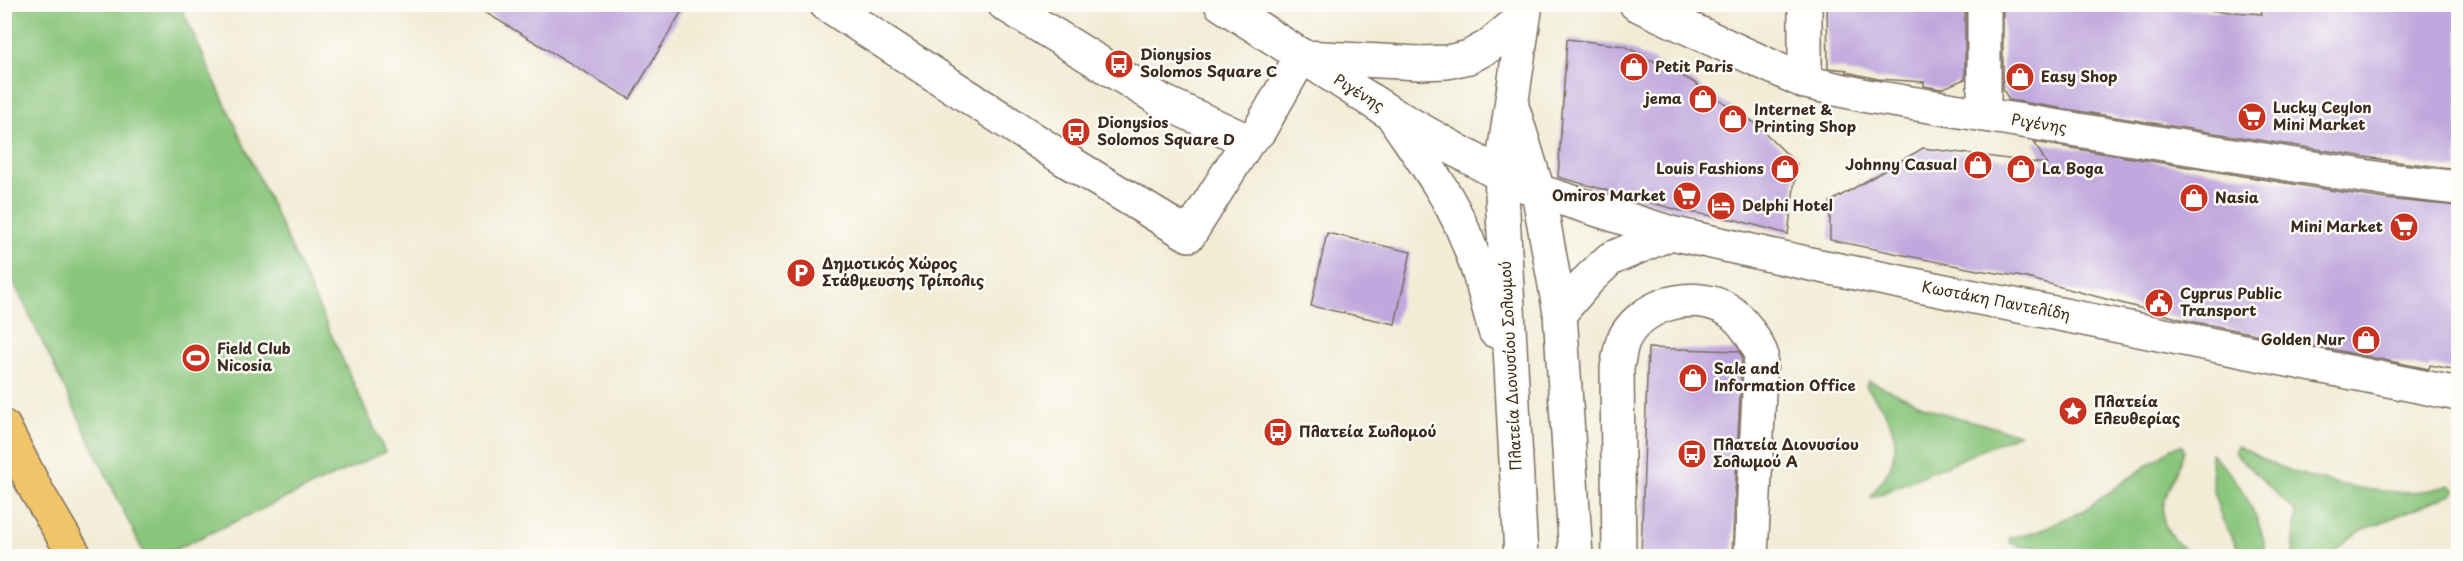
<svg xmlns="http://www.w3.org/2000/svg" width="2463" height="561" font-family="'Playpen Sans',sans-serif">
<rect width="100%" height="100%" fill="#fdfcf7"/>
<filter id="ink" filterUnits="userSpaceOnUse"><feTurbulence type="fractalNoise" baseFrequency=".0167" numOctaves="2"/><feDisplacementMap in="SourceGraphic" scale="12" xChannelSelector="R" yChannelSelector="G"/><feConvolveMatrix kernelMatrix="1 2 1 2 8 2 1 2 1" color-interpolation-filters="sRGB"/></filter>
<filter id="wash" filterUnits="userSpaceOnUse"><feTurbulence type="fractalNoise" baseFrequency=".008" numOctaves="4" result="noise"/><feDisplacementMap in="SourceGraphic" scale="24" xChannelSelector="R" yChannelSelector="G"/><feGaussianBlur stdDeviation="1.35" result="paint"/><feColorMatrix in="noise" values="0 0 0 0 0 0 0 0 0 0 0 0 0 0 0 0 0 1.4 0 .05"/><feComposite in="paint" operator="in"/></filter>
<g filter="url(#wash)">
<rect width="100%" height="100%" fill="#f2ecd6"/>
<path fill="#89c57b" stroke="#62784c" stroke-width="1.5" d="M5,4L180,5L385,452L161,556H145L5,264Z
M1869,381L1938,412L2019,434L1871,498C1873,490 1881,483 1886,475C1907,440 1888,415 1866,386Z
M2182,445L2184,449C2179,478 2151,504 2169,533C2174,542 2185,550 2192,556H2116L2107,554L2018,546L2010,543L2009,538L2039,531L2084,510L2172,448Z
M2237,446C2249,450 2259,458 2270,463C2314,482 2404,503 2449,485L2455,489L2454,493L2365,529L2349,538L2332,556H2293L2296,512L2239,457L2235,451Z
M2211,453C2240,479 2261,518 2267,556H2244C2219,522 2211,496 2211,453Z"/>
<g id="blocks">
<path fill="#c0a7dd" d="M471,4H686L630,99Z
M1827,4H1965V79L1941,89L1924,86V82L1878,79L1846,72L1847,70L1828,68Z
M2003,4H2115L2262,14L2261,4H2458V169L2391,161L2009,100L2003,89Z
M1567,39L1624,46L1690,80L1755,123L1797,164L1788,234L1736,220L1678,210L1558,177Z
M2034,142L2385,199L2458,206V370L2430,365L2429,369L2181,319L2023,277L1977,270L1830,240V202L1923,148L2047,164Z
M1327,233L1411,252L1395,324L1311,306Z
M1648,348L1739,351L1742,357L1732,556H1641Z"/>
</g>
</g>
<g filter="url(#ink)">
<use href="#blocks" fill-opacity="0" stroke="#7b6e5e" stroke-width="1.5"/>
<g fill="none" stroke-linecap="round" stroke-linejoin="round">
<g stroke="#7b6e5e" stroke-width="36">
<path id="minor" d="M826,4L1064,159L1189,235L1248,141L1259,131L1301,57
M1004,4L1162,101L1248,141
M1221,4L1392,114L1501,175L1538,191L1671,233L1815,265L2458,394
M1636,4L1805,82L1867,96L2388,180L2458,188
M1984,4V115
M1303,57L1420,63L1447,62L1469,57L1489,46L1522,18
M1805,82V4
M1514,112L1538,191L1560,313L1576,556
M1395,119C1419,155 1446,190 1463,230C1477,262 1486,297 1495,331
M1560,313L1589,279L1610,259L1671,233
M1521,556L1501,175L1526,4
M1619,556L1617,368C1619,359 1620,349 1623,341C1640,305 1688,291 1723,307C1741,316 1753,336 1761,353L1751,556"/>
</g>
<g stroke="#7b6e5e" stroke-width="36">
<path id="major" d="M4,427L36,490L75,556"/>
</g>
<use href="#minor" stroke="#fff" stroke-width="33"/>
<use href="#major" stroke="#f0c469" stroke-width="33"/>
</g>
</g>
<defs>
<g id="bus-disc" transform="scale(1.5)"><circle r="9.5" fill="#c8321e" stroke="#fdfcf7"/><path d="M-5-6H5V4H4V6H2V4H-2V6H-4V4H-5ZM-3.5-4V0h7V-4ZM-3.5 1.2v1.5H-2V1.2ZM2 1.2v1.5H3.5V1.2Z" fill="#fff"/></g>
<g id="shop-disc" transform="scale(1.5)"><circle r="9.5" fill="#c8321e" stroke="#fdfcf7"/><path d="M-5-2.5h2.3a2.7 3.5 0 0 1 5.4 0H5L5.5 6h-11ZM-1.5-2.5h3a1.5 2.3 0 0 0-3 0Z" fill="#fff"/></g>
<g id="supermarket-disc" transform="scale(1.5)"><circle r="9.5" fill="#c8321e" stroke="#fdfcf7"/><path d="M-6-5.5h2.5l.6 2H6L4.5 2H-2.5L-4.4-4H-6ZM-1.5 3.2a1.3 1.3 0 1 0 .1 0ZM3 3.2a1.3 1.3 0 1 0 .1 0Z" fill="#fff"/></g>
<g id="hotel-disc" transform="scale(1.5)"><circle r="9.5" fill="#c8321e" stroke="#fdfcf7"/><path d="M-6-4.5h1.5V1H6V5H4.5V3h-9V5H-6ZM-4 0a1.8 1.8 0 1 1 3.6 0ZM.5 0V-2.5h3Q6-2.5 6 0Z" fill="#fff"/></g>
<g id="parking-disc" transform="scale(1.5)"><circle r="9.5" fill="#c8321e" stroke="#fdfcf7"/><path d="M-3.5-5.5H1a3.5 3.5 0 0 1 0 7H-1V5.5H-3.5ZM-1-3.4V-.6H.8a1.4 1.4 0 0 0 0-2.8Z" fill="#fff"/></g>
<g id="civic-disc" transform="scale(1.5)"><circle r="9.5" fill="#c8321e" stroke="#fdfcf7"/><path d="M-.6-6.5H3V-4.5H.6V-3L4-1V1h2V6H-6V1h2V-1L-.6-3ZM-1.2 2.5V6h2.4V2.5Z" fill="#fff"/></g>
<g id="stadium-disc" transform="scale(1.5)"><circle r="9.5" fill="#c8321e" stroke="#fdfcf7"/><path d="M0-5a6.5 5 0 1 0 0 10a6.5 5 0 1 0 0-10ZM-3.5-1.8h7v3.6h-7Z" fill="#fff"/></g>
<g id="sight-disc" transform="scale(1.5)"><circle r="9.5" fill="#c8321e" stroke="#fdfcf7"/><path d="M0-6L1.8-2.2L6-1.7L2.9 1.2L3.7 5.4L0 3.3L-3.7 5.4L-2.9 1.2L-6-1.7L-1.8-2.2Z" fill="#fff"/></g>
</defs>
<g fill-rule="evenodd">
<use href="#bus-disc" x="1119" y="64"/>
<use href="#shop-disc" x="1634" y="67"/>
<use href="#shop-disc" x="2020" y="77"/>
<use href="#shop-disc" x="1703" y="99"/>
<use href="#supermarket-disc" x="2252" y="117"/>
<use href="#shop-disc" x="1733" y="119"/>
<use href="#bus-disc" x="1076" y="132"/>
<use href="#shop-disc" x="1978" y="165"/>
<use href="#shop-disc" x="1785" y="169"/>
<use href="#shop-disc" x="2021" y="169"/>
<use href="#supermarket-disc" x="1687" y="196"/>
<use href="#shop-disc" x="2194" y="198"/>
<use href="#hotel-disc" x="1721" y="206"/>
<use href="#supermarket-disc" x="2404" y="227"/>
<use href="#parking-disc" x="801" y="273"/>
<use href="#civic-disc" x="2159" y="303"/>
<use href="#shop-disc" x="2366" y="340"/>
<use href="#stadium-disc" x="196" y="358"/>
<use href="#shop-disc" x="1693" y="378"/>
<use href="#sight-disc" x="2073" y="411"/>
<use href="#bus-disc" x="1278" y="432"/>
<use href="#bus-disc" x="1692" y="454"/>
</g>
<g text-anchor="middle" stroke-width="5" stroke-linejoin="round" paint-order="stroke">
<g font-size="15" font-weight="bold" fill="#3b2a1e" stroke="#fdfcf7" text-anchor="start">
<text x="1140" y="60">Dionysios<tspan x="1140" dy="17">Solomos Square C</tspan></text>
<text x="1655" y="72">Petit Paris</text>
<text x="2041" y="82">Easy Shop</text>
<text x="1682" y="104" text-anchor="end">jema</text>
<text x="2273" y="113">Lucky Ceylon<tspan x="2273" dy="17">Mini Market</tspan></text>
<text x="1754" y="115">Internet &amp;<tspan x="1754" dy="17">Printing Shop</tspan></text>
<text x="1097" y="128">Dionysios<tspan x="1097" dy="17">Solomos Square D</tspan></text>
<text x="1957" y="170" text-anchor="end">Johnny Casual</text>
<text x="1764" y="174" text-anchor="end">Louis Fashions</text>
<text x="2042" y="174">La Boga</text>
<text x="1666" y="201" text-anchor="end">Omiros Market</text>
<text x="2215" y="203">Nasia</text>
<text x="1742" y="211">Delphi Hotel</text>
<text x="2383" y="232" text-anchor="end">Mini Market</text>
<text x="822" y="269">Δημοτικός Χώρος<tspan x="822" dy="17">Στάθμευσης Τρίπολις</tspan></text>
<text x="2180" y="299">Cyprus Public<tspan x="2180" dy="17">Transport</tspan></text>
<text x="2345" y="345" text-anchor="end">Golden Nur</text>
<text x="217" y="354">Field Club<tspan x="217" dy="17">Nicosia</tspan></text>
<text x="1714" y="374">Sale and<tspan x="1714" dy="17">Information Office</tspan></text>
<text x="2094" y="407">Πλατεία<tspan x="2094" dy="17">Ελευθερίας</tspan></text>
<text x="1299" y="437">Πλατεία Σωλομού</text>
<text x="1713" y="450">Πλατεία Διονυσίου<tspan x="1713" dy="17">Σολωμού Α</tspan></text>
</g>
<g font-size="15" fill="#3b2a1e" stroke="#fdfcf7">
<text transform="translate(1359 93) rotate(32)" y="5">Ριγένης</text>
<text transform="translate(2039 124) rotate(9)" y="5">Ριγένης</text>
<text transform="translate(1996 301) rotate(11)" y="5">Kωστάκη Παντελίδη</text>
<text transform="translate(1511 366) rotate(-93)" y="5">Πλατεία Διονυσίου Σολωμού</text>
</g>
</g>
<rect width="2463" height="561" fill="none" stroke="#fdfcf7" stroke-width="24"/>
</svg>
